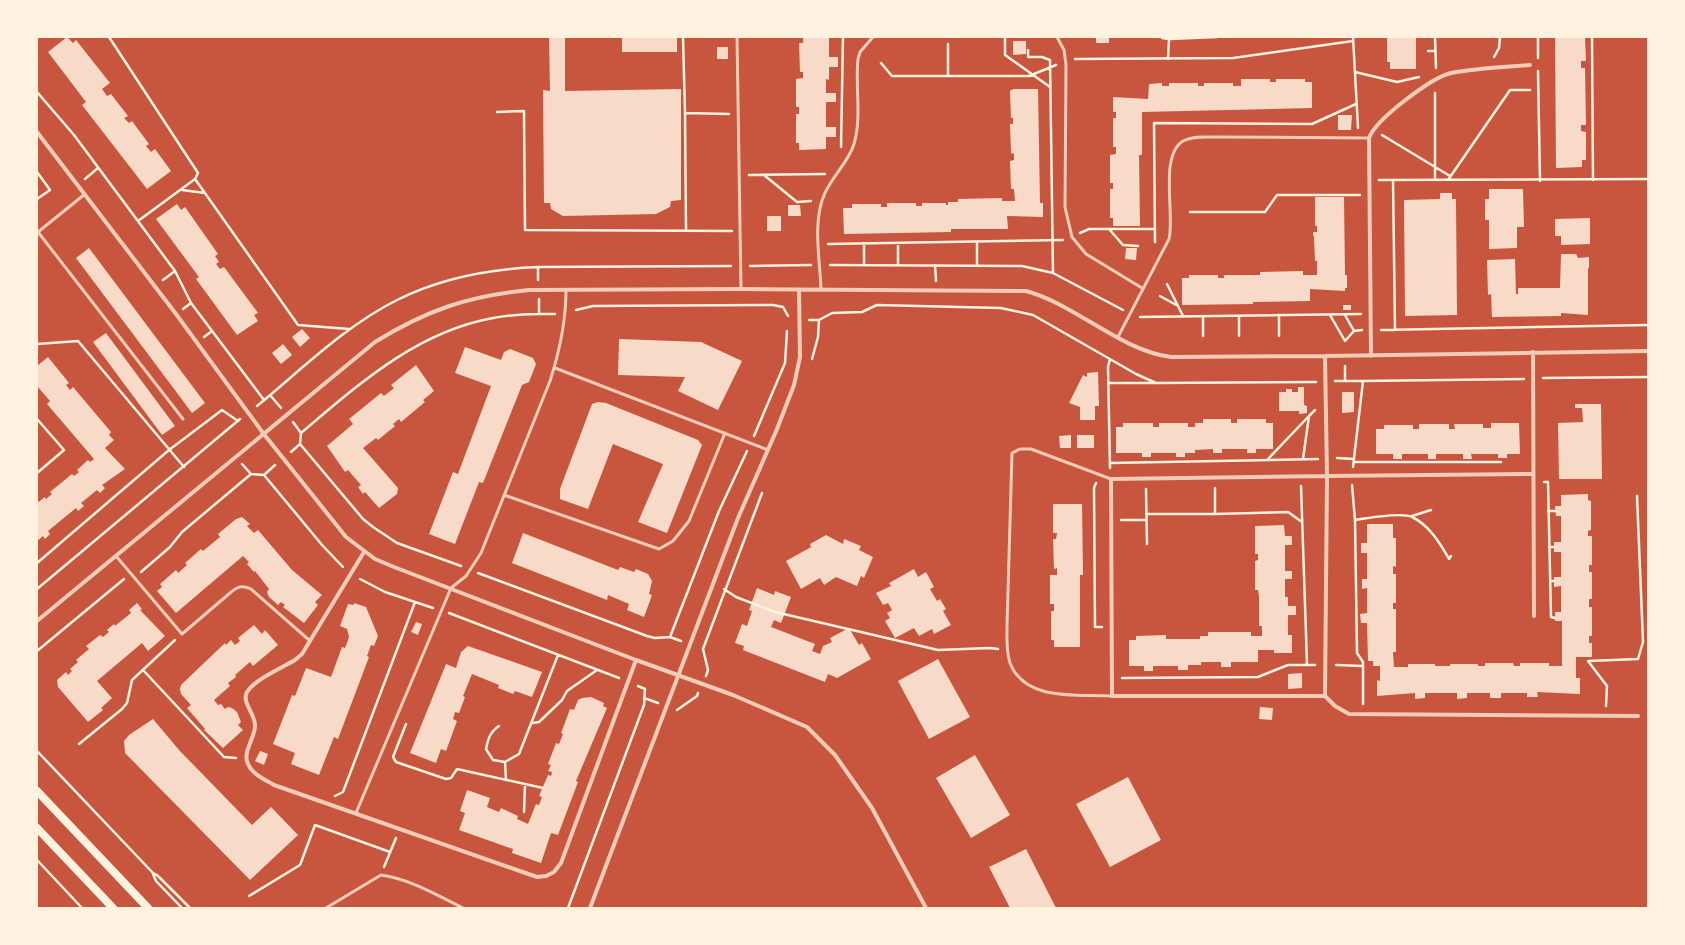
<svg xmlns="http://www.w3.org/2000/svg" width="1685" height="945" font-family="Inter,sans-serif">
<rect width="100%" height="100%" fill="#c8553d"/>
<path fill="#f7dbc8" d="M67,37L73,43L76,40L110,83L102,89L107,96L111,94L128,116L124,118L129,123L132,121L149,144L146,146L151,152L155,149L171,171L147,189L82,105L86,102L48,52Z
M549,37H565V91L681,89V200L671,201L670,207L656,214L563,216L551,209L550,203H544L543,90L550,91Z
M622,37H677V52H622Z
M803,37H829V57H838V67H829V80L826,79V93H836V102H826V127H836V137H826V149L799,150V143H796V114H799V107H796V79L803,78V72H800L799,43H803Z
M1096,37H1109V43H1096Z
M1387,37H1416V69H1390V62H1387Z
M1555,37H1585L1586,61H1581V68H1585L1586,125H1581V131L1586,132V160H1582V167L1556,168Z
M1013,41H1026V54L1013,55Z
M717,47H728V59H717Z
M1241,79H1270V82H1276V79H1305V82H1312V108L1142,112V155H1139L1140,226H1113V218H1110V189H1113V183H1110V155L1116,154V147H1113V118H1116V112H1113V97L1148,99L1149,84L1162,83V86H1169V83H1198V86H1204V83H1233V86H1241Z
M1013,89H1038L1040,203H1043V217L1007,216L1008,229H951V232L844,234L843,208H852V204H881V207H887V203H916V206H922V203H946V205H948V202H958V199L1002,198V201H1015L1014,189H1011L1010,161L1014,160V154L1011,153L1010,124H1013V118H1011L1010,91Z
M1338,115H1352L1351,130H1338Z
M1489,189H1523L1524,227H1517V248L1489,249V220H1485V199H1489Z
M1440,193H1452V199H1456L1457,315L1405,316L1404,200L1440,199Z
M1315,197H1344L1345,275H1347V288H1345V291L1310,289V301L1253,302V304L1182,305V278H1189V275H1218V278H1224V275H1260V272L1303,271V275H1317V261H1315L1314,236H1313V232H1317V226H1315Z
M177,204L181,210L185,207L218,254L215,256L219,262L216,264L220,269L224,267L258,313L254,315L258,321L237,335L196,279L199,277L156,219Z
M788,205H800L801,216H788Z
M767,216H781V231H767Z
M1590,218V244L1561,245V236H1555V219Z
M89,248L205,403L192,413L76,258Z
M1126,248H1137L1136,260L1125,259Z
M1561,254H1576L1578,258L1589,257V268H1588V315L1561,313V316L1492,317L1491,294L1488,295L1487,260L1515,259L1516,294H1518V288H1560Z
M1343,305H1351V310H1343Z
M302,329L310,338L300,347L292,337Z
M106,333L175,426L162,435L93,342Z
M619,339L701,342L742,361L718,410L678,391L685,377L618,375Z
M283,344L292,355L281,364L272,353Z
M465,347L501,360L504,352L510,349L533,358L536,364L529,382L522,385L483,483L479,482L455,544L429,534L453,472L458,474L491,386L455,373Z
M48,357L69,383L66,385L70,390L73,387L111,432L109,435L114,440L105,448L125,469L102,485L105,488L100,493L97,490L81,503L84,506L78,511L76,508L48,531L50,534L45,539L43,536L37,541V503L45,497L46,499L52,494L50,492L72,474L74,476L79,472L77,470L88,460L90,462L94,459L47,404L50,401L37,386V366Z
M416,365L434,391L423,400L425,402L401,422L399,419L393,424L395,426L378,440L376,438L363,448L398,488L397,494L379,508L365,492L363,494L358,487L361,485L348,470L345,472L327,446L353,424L349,419L381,393L384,396L394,388L391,385Z
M1098,372L1099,406H1095V420H1080V407L1069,403L1083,375L1087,377V373Z
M1298,387H1304V405L1307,406V413L1299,414V411H1279V392H1286V389H1292V392H1298Z
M1342,392H1354V412L1342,413Z
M598,402L606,403L698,440L702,445L667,533L638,522L663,464L613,444L588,509L560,499V489L592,404Z
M1575,404H1601L1602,479H1559L1558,423L1583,422L1582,408H1575Z
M1203,419H1231V423H1237V419H1266V423H1273V449H1256V453H1247V449H1222V453H1213V449L1195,450V453H1185V457H1176V453H1151V457H1142V453H1116V427H1123V423H1153V427H1159V423H1188V427H1195V423H1203Z
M1491,423H1519L1520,454H1507V458H1498V454H1471L1472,459H1463V454H1436V459H1428V454H1402V459H1393V454H1376V429H1384V425H1413V429H1419V424H1449V429H1455L1454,424H1483V428H1491Z
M1071,435V448H1060L1059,436Z
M1077,435H1094V448H1077Z
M1588,494V500L1591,501V530L1588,531V536H1592V565H1589V572H1592V599H1589V607H1592V636H1589V643H1592V657H1576V678H1580V694L1537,692L1538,697H1527V693H1501V698H1490V693H1467V698L1457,699V693H1425V698L1415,699V693L1377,696V680L1380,681V666H1373V661H1368L1367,623H1361L1360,614L1367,613V588L1362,589V579H1367V553H1361V543H1367V524H1393V538H1396V567L1393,566V574H1396V603H1393V609H1396V652H1393L1394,667H1408V664H1435V666H1450V664H1478V666H1485V663H1513L1514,666H1520V663H1549V666H1562V621H1555V612H1561V586L1554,587V577H1561V552H1554V542H1561V516H1556L1555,506H1561V495Z
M1053,504H1082L1083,575H1080V647H1054V640H1051V611H1054V604H1050V575H1057V568L1054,569L1053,539H1056L1057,533H1053Z
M242,517L250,524L247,526L254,533L258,530L292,570L322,595L315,602L318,605L304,623L283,607L285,605L281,602L278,605L269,597L267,592L269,589L255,571L254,572L247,564L249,562L243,556L176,613L157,591L162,587L160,584L176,570L178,573L187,565L185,563L201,549L203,551L220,537L218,534L236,519Z
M1284,525L1285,536H1292V545H1285V571H1292V579H1285V597H1288V606H1296V615H1288V635H1292V653H1274V650H1258V662H1231V667H1221V662H1201V665H1188V670H1178V666H1153V671H1144V666H1129V640H1136V636L1166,635V639H1200V636H1208V632H1251V636H1262V626H1259V597L1258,590H1255V561L1258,560V554H1255V526Z
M523,533L618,570L620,567L634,572L636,569L648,574L652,581L649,594L652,595L644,617L627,610L629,604L608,595L607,600L512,563Z
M826,535L843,544L844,539L861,546L859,550L873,557L864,578L861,576L857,586L836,577L824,585L820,578L801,589L786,561L811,547L810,544Z
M914,569L918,577L926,572L934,587L930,589L937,601L940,599L946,609L943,611L951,625L934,634L932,629L919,636L914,628L895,638L885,621L890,618L887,613L892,610L888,603L883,605L876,593L891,586L889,583Z
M757,588L774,595L775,591L791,597L781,623L774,620L771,627L815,644L812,651L820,654L823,646L832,642L830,638L849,628L859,645L862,643L871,659L837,678L828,674L825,682L743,650L744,646L735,643L742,624L747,626L752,611L749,610Z
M137,603L142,609L140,610L165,636L148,651L142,643L97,681L112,698L101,708L103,710L88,722L58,687L57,680L66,672L68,675L72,671L70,669L78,662L76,660L89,649L86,646L100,635L103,637L109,632L107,630L114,624L115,626L131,613L129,610Z
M354,603L366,607L378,636L374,646L371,645L367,656L369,657L338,739L334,737L319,775L291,764L295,753L273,744L292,695L295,696L306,668L331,677L342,647L345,648L349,637L347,629L340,626L348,604L354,605Z
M416,622L422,624L418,635L411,632Z
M254,625L262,634L265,630L278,645L253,666L250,662L235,675L236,677L228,683L230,686L214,700L218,705L221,704L225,709L228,707L232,708L237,712L241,722L238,725L243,730L223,748L204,730L205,729L187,708L191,705L181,694L180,689L181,685L225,643L226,645L231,640L235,645L240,641L238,638Z
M468,646L542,672L532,697L515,691L513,694L498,688L499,685L472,674L463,696L465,697L459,713L455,712L453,719L457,721L446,751L441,749L436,763L410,753L446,664L456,668L461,652Z
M938,659L970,717L929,739L898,681Z
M1302,673V688L1288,689V674Z
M591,697L604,703L603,706L607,708L576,781L578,782L558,835L551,833L541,863L512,853L513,849L459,830L465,813L460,811L467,790L490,798L487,807L499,812L501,808L518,816L517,819L528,824L536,804L539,805L542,797L539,796L548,775L551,776L552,772L548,771L551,765L548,764L556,743L559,744L563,734L561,733L570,709L574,710L578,700L582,698Z
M1260,707L1273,708L1272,720L1259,719Z
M153,719L179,750L252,825L271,807L298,835L250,880L125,753L124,741L129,735Z
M260,751L268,754L264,765L255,761Z
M975,755L1010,815L971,838L936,778Z
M1128,777L1161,840L1110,867L1076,804Z
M1026,849L1056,908H1010L989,867Z"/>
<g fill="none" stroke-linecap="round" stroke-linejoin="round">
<path stroke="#fff3e0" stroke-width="2.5" d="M109,37L198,173L195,179L138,221
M683,37L685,113
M1005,37V55L1050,87
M1162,37V38L1169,39L1217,37
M1353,37L1358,128
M1435,37L1436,68
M1538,37V58
M1592,37L1593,180
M1028,50V57H1042L1050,60L1053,273
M1428,51H1435
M1494,57L1499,48L1500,37
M1075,59L1233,58L1353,41
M1168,59L1169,39
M881,63L892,76H1029L1056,65
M1538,71L1540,181
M1355,72L1397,82L1419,77
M948,76V44
M37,92L74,135L175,271L191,303L264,400
M497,112L524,111L525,230L732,231
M1382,135L1450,176
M841,147L843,37
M37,172L50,190L37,199
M749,175L825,174
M764,175L797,202L811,201
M85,179L98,168
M195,179L298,325L349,329
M1379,180L1648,179
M1393,180L1395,330
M1435,180V93
M1448,180L1510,90H1530
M182,190L205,193
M1190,212H1265L1277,195H1360
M1109,229L1123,245L1138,246
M686,231L685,113L729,114
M1080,233L1089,229H1155
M1155,242L1154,123L1312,124L1356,104
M828,244L1063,240
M830,265L1022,266L1053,273L1123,310
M864,265V244
M898,265V243
M935,265L936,281
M977,265V242
M750,266L811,265
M538,267V280
M163,280L175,271
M1167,284L1183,316
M1160,296L1178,306
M539,299V314H555
M183,309L191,303
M576,310L593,306L773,305L783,307L788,316
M1279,315V336
M1330,315L1345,341L1354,331
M1345,315L1354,331L1362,330
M1203,316V336
M1140,317L1361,314
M809,320H819L832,313L862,312L877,305L1001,308L1033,315L1136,374L1156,383L1316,382
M1381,330L1648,325
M1239,336V316
M204,337L212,331
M37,344L78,341L184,467
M812,359L818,337L819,320
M1110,359L1108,367L1110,468
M1543,378L1648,377
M1335,381H1363
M1345,381V366
M1109,383H1154
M270,395L281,408
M257,406C301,370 345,326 397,300C441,278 489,269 538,267L731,266
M37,419L64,450L37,473
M293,422L301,433
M754,436L785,363L787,331
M291,452L300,444
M1337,458L1354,459
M1268,459L1309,416
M1303,459L1309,416L1315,410
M1354,462H1501
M1110,463L1318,459
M242,464L251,474
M1353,467L1363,381L1524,379
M264,475L322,545L343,567
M1544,482H1548L1551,617L1555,618
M1096,483L1094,488L1095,627H1102
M1352,485L1355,520L1357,653L1363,662V704
M1301,486L1307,664
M1215,488V514L1288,512L1302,522
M1146,489L1147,544
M1548,511H1556
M1146,514H1215
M1412,516L1431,510
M1121,520H1146
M1355,520C1367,518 1402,512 1412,517C1429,525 1440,543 1449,559L1451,556
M1549,547H1554
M37,563L169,450L222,410L238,421
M461,566L397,543L373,527L363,519L300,444L301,433C359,384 416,332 493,318C508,315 524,314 539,314
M141,572L170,547L182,532L251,474L264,475L275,465
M478,573L647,636L655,638L670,637L719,511L747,451
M360,579L385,592L433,608
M1550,581H1554
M37,589L240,419
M724,589L736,597L775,612L938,650L990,648L998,649
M449,613L619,678
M670,637L681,641
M37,651L124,579
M1336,665L1363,666
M143,670L224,757L236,758
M706,676L708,670L703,649L762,493
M1122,678L1258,677L1288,665H1315
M644,698L658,703
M1606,706L1607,686L1588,661L1638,659L1643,642L1637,496
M677,710L697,696L698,693
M533,723L539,722L562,700L567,691L597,670
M406,724L393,757L396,762L446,779L451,778L457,769L543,788
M499,726C490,732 488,739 486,749L493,760L505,762L519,754L558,655
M79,744L122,709L127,703L132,680L175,640
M37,751L153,873L157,875L190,908
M505,762L506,780
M335,796L343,792L415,602
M524,812L525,784
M37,860L82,908
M384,867L396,838
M153,874L156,881L182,908
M249,896L300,865L315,825L390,852
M568,908L644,705L645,689L638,686"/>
<path stroke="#f1ccb7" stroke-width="3" d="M737,37L741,289
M1057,37L1064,50L1066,65L1065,207L1072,237L1086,254L1142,288
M38,232L183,419
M38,232L85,194
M821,289C820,260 812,220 825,193C833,175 848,163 854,144C862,117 855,86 858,59L860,52L873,37
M1118,337L1169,239C1175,214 1159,156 1183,141C1192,136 1204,137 1214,137L1369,138
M555,368L768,450
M1111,479L1031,449H1020L1012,453L1007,626C1007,639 1006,651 1010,663C1025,702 1078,694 1112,696
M504,495L659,549L673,541L689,521L725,433
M116,556L182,634L230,593C238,586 242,585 251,589L309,640
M356,813L451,588L466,576L481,553L550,381C560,350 566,322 566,290
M326,908L381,875C410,879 437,895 463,908"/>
<path stroke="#f1ccb7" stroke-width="4" d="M37,132L176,314L263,433L346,537L375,559L394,567L636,660L561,863L554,872L546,876L537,877L274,785C264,779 253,775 248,764C242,752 255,738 255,726C256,715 241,702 247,692C254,680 283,667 295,660L302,654L364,552
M1533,352L1534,616
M1325,356L1327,476L1533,474
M1371,356L1369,138C1376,119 1431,78 1451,73C1476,68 1504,67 1530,65
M37,621L375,342C427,310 468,296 529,290L741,289L1026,291C1075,304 1121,351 1171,357L1325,356L1648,351
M636,660L733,695L807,727L835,755L872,808L926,908
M1325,696L1327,476L1111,479L1112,696H1325L1335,706L1349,714L1638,716
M590,908L738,518L777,429L794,385L800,357L799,290"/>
<path stroke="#fff3e0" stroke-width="8" d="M37,791L148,908
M37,828L113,908"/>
</g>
<rect width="1685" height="945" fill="none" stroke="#fff3e0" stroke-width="76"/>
</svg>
